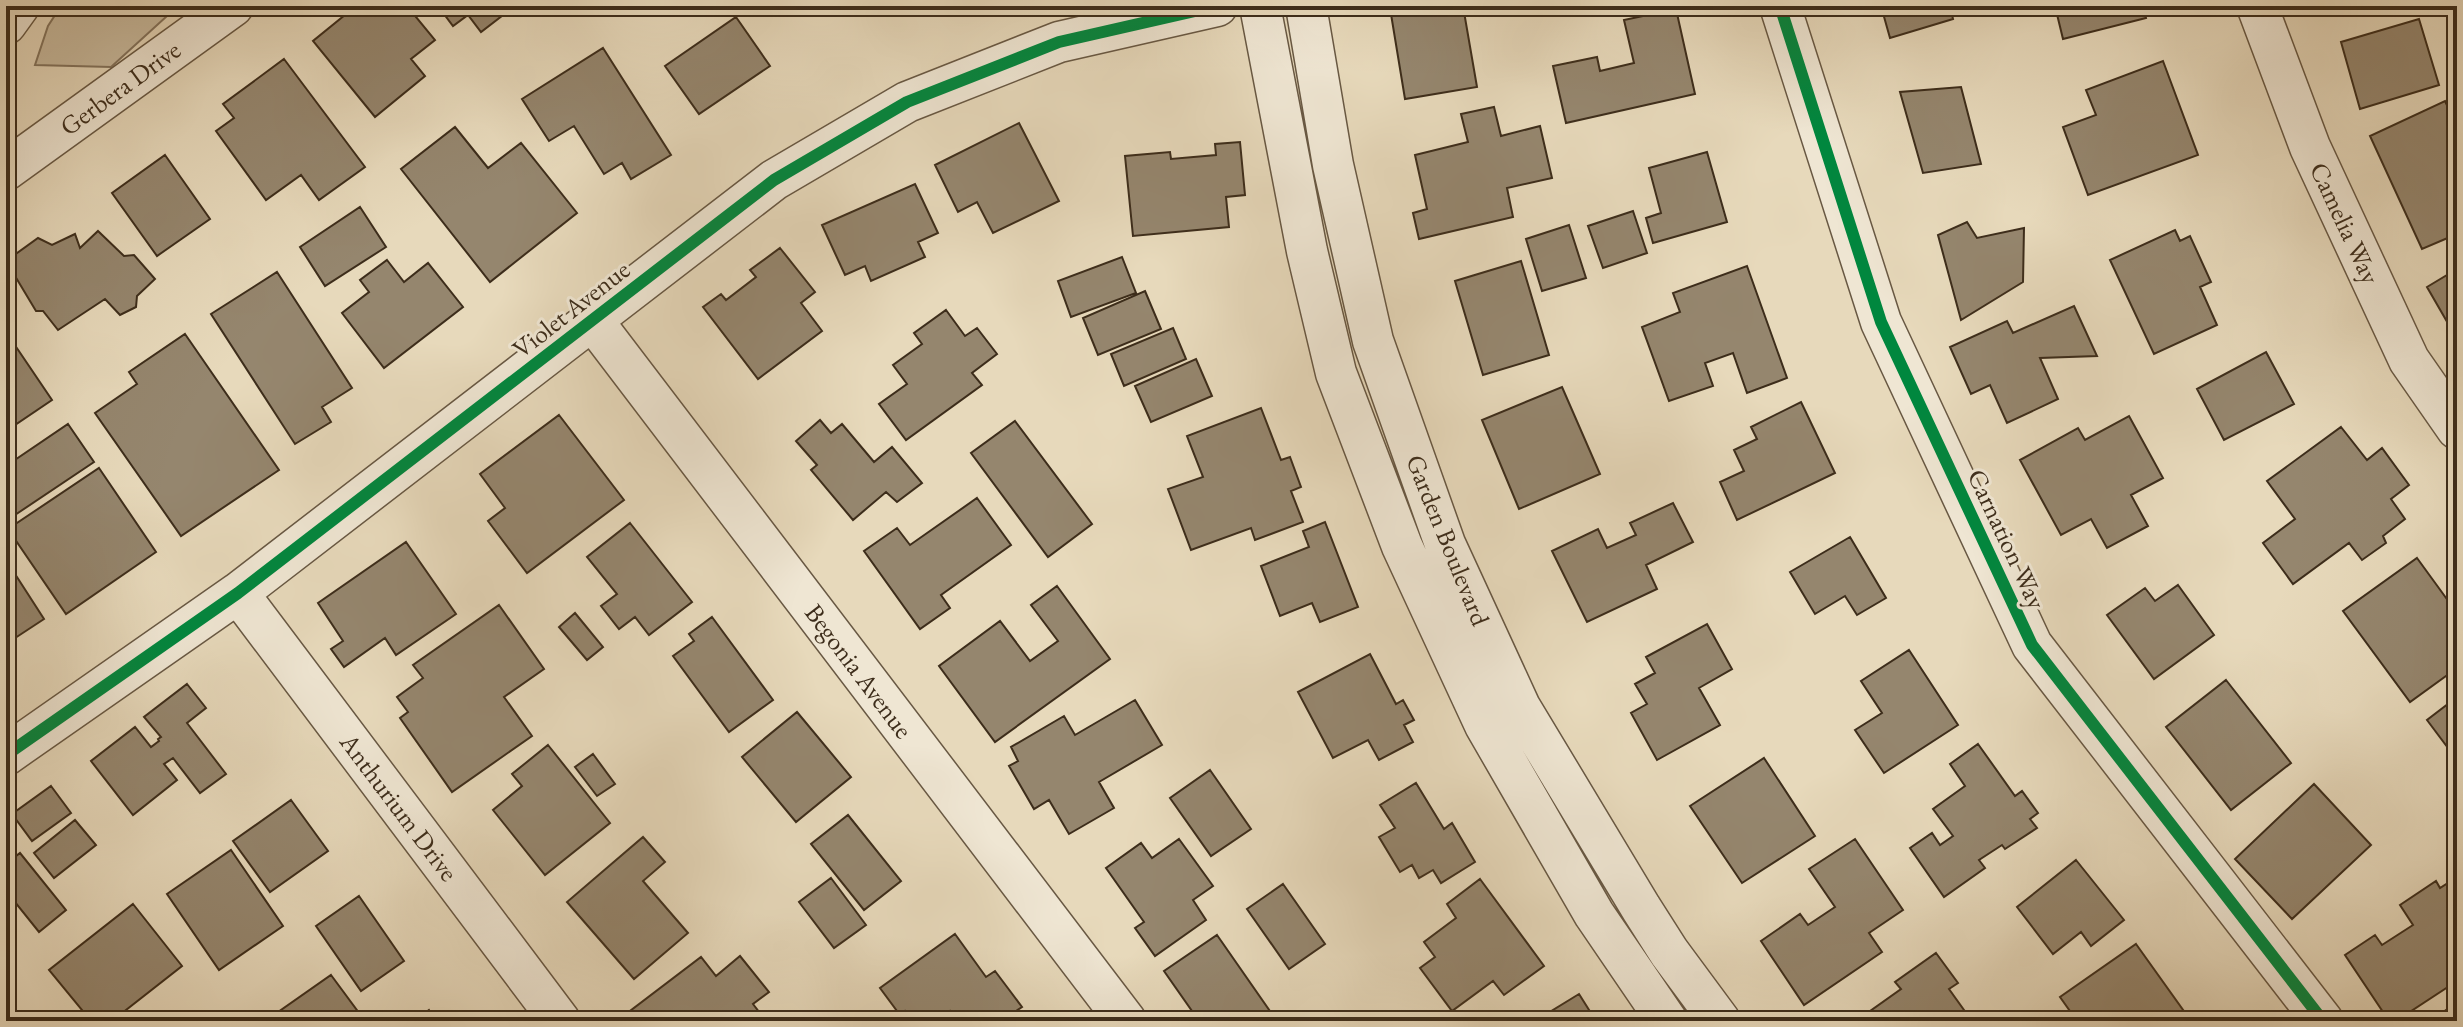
<svg xmlns="http://www.w3.org/2000/svg" width="2463" height="1027" font-family="'EB Garamond',serif">
<rect width="100%" height="100%" fill="#e7d9bb"/>
<filter id="stains"><feTurbulence type="fractalNoise" baseFrequency=".0025" numOctaves="4"/><feColorMatrix values="0 0 0 0 .2 0 0 0 0 .09 0 0 0 0 .02 0 0 0 .5 -.17"/></filter>
<radialGradient id="worn" r=".72"><stop offset=".6" stop-color="#630" stop-opacity="0"/><stop offset="1" stop-color="#630" stop-opacity=".3"/></radialGradient>
<path fill="#cabca0" stroke="#84745e" stroke-width="2" d="M61,6H178L111,67L35,65L48,26Z"/>
<path fill="#95866e" stroke="#3d2d1b" stroke-width="2" d="M356,6H407L435,40L411,59L425,76L375,117L313,41Z
M438,6H515L481,32L468,15L453,26Z
M1400,6H1463L1477,87L1405,99L1390,8Z
M1881,6H1950L1953,19L1890,38Z
M2055,6H2143L2146,18L2063,39Z
M1676,9L1695,94L1566,123L1553,66L1597,57L1600,71L1634,63L1624,20Z
M736,17L770,66L699,114L665,66Z
M2419,19L2439,85L2360,109L2341,42Z
M603,48L671,155L631,179L622,163L604,174L574,126L549,141L522,99Z
M284,59L365,167L319,200L301,175L266,200L216,131L234,118L223,104Z
M2163,61L2198,155L2088,195L2063,127L2096,115L2086,90Z
M1961,87L1981,164L1923,173L1900,92Z
M2445,101L2457,127V234L2422,249L2370,136Z
M1494,107L1501,136L1540,126L1552,178L1507,188L1513,217L1419,239L1413,213L1427,209L1415,155L1468,142L1461,114Z
M1019,123L1059,201L993,233L977,202L958,212L935,165Z
M455,127L488,168L521,143L577,213L490,282L401,169Z
M1240,142L1245,195L1226,197L1229,227L1133,236L1125,156L1170,152L1171,159L1216,155L1215,144Z
M1707,152L1727,222L1653,243L1646,218L1661,213L1649,168Z
M165,155L210,219L157,256L112,193Z
M915,184L938,233L918,242L925,257L871,281L865,266L845,275L822,225Z
M360,207L386,247L325,286L300,247Z
M1633,211L1647,253L1603,268L1588,226Z
M1967,222L1977,238L2024,228L2023,282L1961,320L1938,235Z
M1569,225L1586,278L1542,291L1526,239Z
M2175,230L2180,241L2190,236L2211,282L2200,287L2217,325L2154,354L2110,260Z
M98,231L124,256L134,255L155,279L137,296L136,307L120,315L105,299L58,330L43,311H36L6,261L38,238L52,245L75,234L80,248Z
M780,248L815,292L801,303L822,331L758,379L703,307L721,294L726,300L756,277L750,270Z
M1122,257L1136,293L1071,317L1058,281Z
M387,260L404,282L428,263L463,307L384,368L342,313L369,292L360,280Z
M1521,261L1549,355L1483,375L1455,281Z
M1747,266L1787,378L1747,393L1733,353L1705,363L1713,386L1669,401L1642,327L1680,312L1673,293Z
M2457,269V339L2427,287Z
M277,272L352,388L322,407L331,422L295,444L211,314Z
M1145,291L1161,329L1098,355L1083,318Z
M2074,306L2097,356L2040,358L2058,399L2007,423L1990,385L1971,394L1950,347L2007,321L2013,333Z
M946,310L965,336L977,328L997,354L972,373L982,385L906,440L879,404L907,384L893,365L922,344L914,333Z
M1173,328L1186,359L1124,386L1111,354Z
M6,332L52,400L6,431Z
M185,334L279,470L181,536L95,413L137,384L129,372Z
M2266,352L2294,404L2224,440L2197,389Z
M1196,359L1212,396L1151,422L1135,386Z
M1562,387L1600,474L1519,509L1482,420Z
M1801,402L1835,473L1737,520L1720,482L1744,471L1734,450L1757,439L1751,427Z
M1261,408L1281,460L1290,457L1301,487L1291,491L1303,522L1255,540L1251,528L1191,550L1168,489L1203,477L1187,436Z
M559,415L624,500L527,573L488,521L505,508L480,474Z
M2129,416L2163,478L2131,495L2148,526L2107,548L2091,519L2061,535L2020,460L2078,428L2085,440Z
M820,420L831,433L842,424L874,462L892,447L922,483L897,502L886,492L853,520L811,470L817,465L796,441Z
M1015,421L1092,524L1048,557L971,453Z
M68,424L94,462L6,521V466Z
M2341,427L2367,460L2382,448L2409,485L2391,499L2405,519L2383,536L2386,543L2362,560L2349,543L2293,584L2263,543L2295,519L2267,481Z
M99,468L156,552L66,614L8,529Z
M977,498L1011,545L941,595L950,608L920,629L864,551L897,528L910,545Z
M1673,503L1693,542L1646,565L1657,589L1587,622L1552,551L1598,529L1607,548L1636,535L1630,523Z
M1325,522L1358,607L1320,622L1312,603L1280,616L1261,566L1309,547L1303,531Z
M630,523L692,602L649,635L635,617L619,629L601,606L617,594L587,557Z
M1850,537L1886,598L1857,615L1845,596L1815,614L1790,572Z
M406,542L456,614L396,655L385,638L344,667L331,649L343,641L318,603Z
M2417,558L2457,613V668L2410,702L2343,611Z
M6,560L44,619L6,644Z
M2178,585L2214,635L2154,679L2107,615L2145,588L2155,601Z
M1057,586L1110,659L995,742L939,666L1000,621L1030,661L1058,641L1031,605Z
M499,605L544,669L504,697L532,736L452,792L400,718L408,712L397,697L423,678L413,665Z
M575,613L603,647L587,660L559,627Z
M712,617L773,700L729,732L673,656L694,641L689,634Z
M1707,624L1732,669L1699,688L1720,725L1657,760L1631,713L1647,704L1635,684L1655,673L1646,657Z
M1909,650L1958,725L1884,773L1855,730L1882,713L1861,681Z
M1370,654L1396,704L1403,700L1414,720L1404,725L1413,742L1379,760L1368,740L1333,758L1298,692Z
M2226,680L2291,763L2231,810L2166,727Z
M187,684L206,708L187,723L226,774L200,793L173,758L164,764L177,780L133,815L91,761L135,727L151,747L159,741L158,739L161,737L144,717Z
M2457,697V760L2427,720Z
M1135,700L1162,745L1099,782L1114,808L1069,834L1049,800L1034,809L1009,766L1018,761L1011,747L1064,716L1075,735Z
M797,712L851,777L796,822L742,757Z
M1978,744L2015,796L2022,791L2038,813L2030,819L2037,828L2005,849L2002,845L1979,860L1985,868L1944,897L1910,848L1932,833L1940,845L1953,836L1933,809L1965,786L1950,764Z
M548,745L610,823L545,875L493,810L522,786L512,774Z
M593,754L615,784L597,796L575,767Z
M1764,758L1815,836L1742,883L1690,806Z
M1210,770L1251,829L1211,856L1170,798Z
M1416,783L1444,829L1452,823L1475,862L1441,883L1433,870L1419,878L1412,865L1400,872L1379,837L1395,828L1380,805Z
M2314,784L2371,845L2292,919L2235,859Z
M51,786L71,813L32,841L12,814Z
M291,800L328,851L270,892L233,841Z
M848,815L901,881L864,910L811,844Z
M75,820L96,845L54,878L34,853Z
M643,837L665,862L643,881L688,933L634,979L567,902Z
M6,839L14,850L6,856Z
M1179,839L1213,886L1193,900L1206,920L1155,956L1135,928L1144,922L1106,868L1141,843L1152,858Z
M1855,839L1903,910L1869,933L1882,952L1804,1005L1761,941L1800,914L1808,925L1835,907L1809,869Z
M231,850L283,926L219,970L167,894Z
M20,853L66,910L39,932L6,891V864Z
M2076,860L2124,920L2091,946L2081,932L2053,954L2017,907Z
M2457,877V981L2396,1021H2389L2345,955L2375,935L2382,945L2413,925L2400,905L2436,881L2440,888Z
M831,878L866,925L834,948L799,902Z
M1480,879L1544,966L1504,995L1493,981L1452,1011L1420,968L1435,957L1424,942L1456,918L1447,904Z
M1283,884L1325,944L1289,969L1247,909Z
M359,896L404,961L361,991L316,926Z
M133,904L182,966L112,1021H91L49,970Z
M955,934L986,977L995,971L1022,1007L1001,1021H957L950,1011L936,1021H913L905,1011L900,1015L880,988Z
M1217,935L1274,1017L1269,1021H1199L1164,971Z
M2136,944L2191,1021H2077L2060,997Z
M1936,953L1958,983L1949,989L1969,1017L1963,1021H1856L1901,989L1895,982Z
M740,956L769,992L753,1004L766,1021H638L630,1011L701,957L716,976Z
M331,975L365,1021H274L271,1017Z
M1579,994L1596,1021H1535Z
M2457,1002V1021H2431Z
M429,1010L437,1021H415Z
M1365,1013L1371,1021H1355Z"/>
<g fill="none" stroke-linecap="round" stroke-linejoin="round">
<g stroke="#685843" stroke-width="43">
<path id="minor" d="M1260,6L1307,251L1336,373L1402,546L1485,725L1594,914L1667,1021
M1306,6L1333,165L1373,341L1445,544L1520,707L1641,908L1669,952L1720,1021
M1780,6L1881,322L2032,645L2323,1021
M2257,6L2310,147L2409,360L2457,429
M6,24L19,6
M6,170L233,6
M593,321L1126,1021
M238,593L560,1021
M6,755L238,593L774,180L907,102L1059,42L1217,6"/>
</g>
<use href="#minor" stroke="#efe6d3" stroke-width="40"/>
<g stroke="#efe6d3" stroke-width="17">
<path id="cycleway" d="M1780,6L1881,322L2032,645L2323,1021
M6,755L238,593L774,180L907,102L1059,42L1217,6"/>
</g>
<use href="#cycleway" stroke="#00873e" stroke-width="12"/>
</g>
<g text-anchor="middle" stroke-width="6" stroke-linejoin="round" paint-order="stroke">
<g font-size="26" fill="#3d2d1b" stroke="#efe6d3">
<text transform="translate(120 88) rotate(-36)" y="9">Gerbera Drive</text>
<text transform="translate(2345 223) rotate(65)" y="9">Camelia Way</text>
<text transform="translate(571 309) rotate(-38)" y="9">Violet Avenue</text>
<text transform="translate(2007 539) rotate(65)" y="9">Carnation Way</text>
<text transform="translate(1448 540) rotate(68)" y="9">Garden Boulevard</text>
<text transform="translate(859 671) rotate(53)" y="9">Begonia Avenue</text>
<text transform="translate(399 807) rotate(53)" y="9">Anthurium Drive</text>
</g>
</g>
<rect width="2463" height="1027" fill="none" stroke="#e7d9bb" stroke-width="32"/>
<rect x="8" y="8" width="2447" height="1011" fill="none" stroke="#3d2d1b" stroke-width="4"/>
<rect x="16" y="16" width="2431" height="995" fill="none" stroke="#3d2d1b" stroke-width="2"/>
<rect width="100%" height="100%" filter="url(#stains)"/>
<rect width="100%" height="100%" fill="url(#worn)"/>
</svg>
